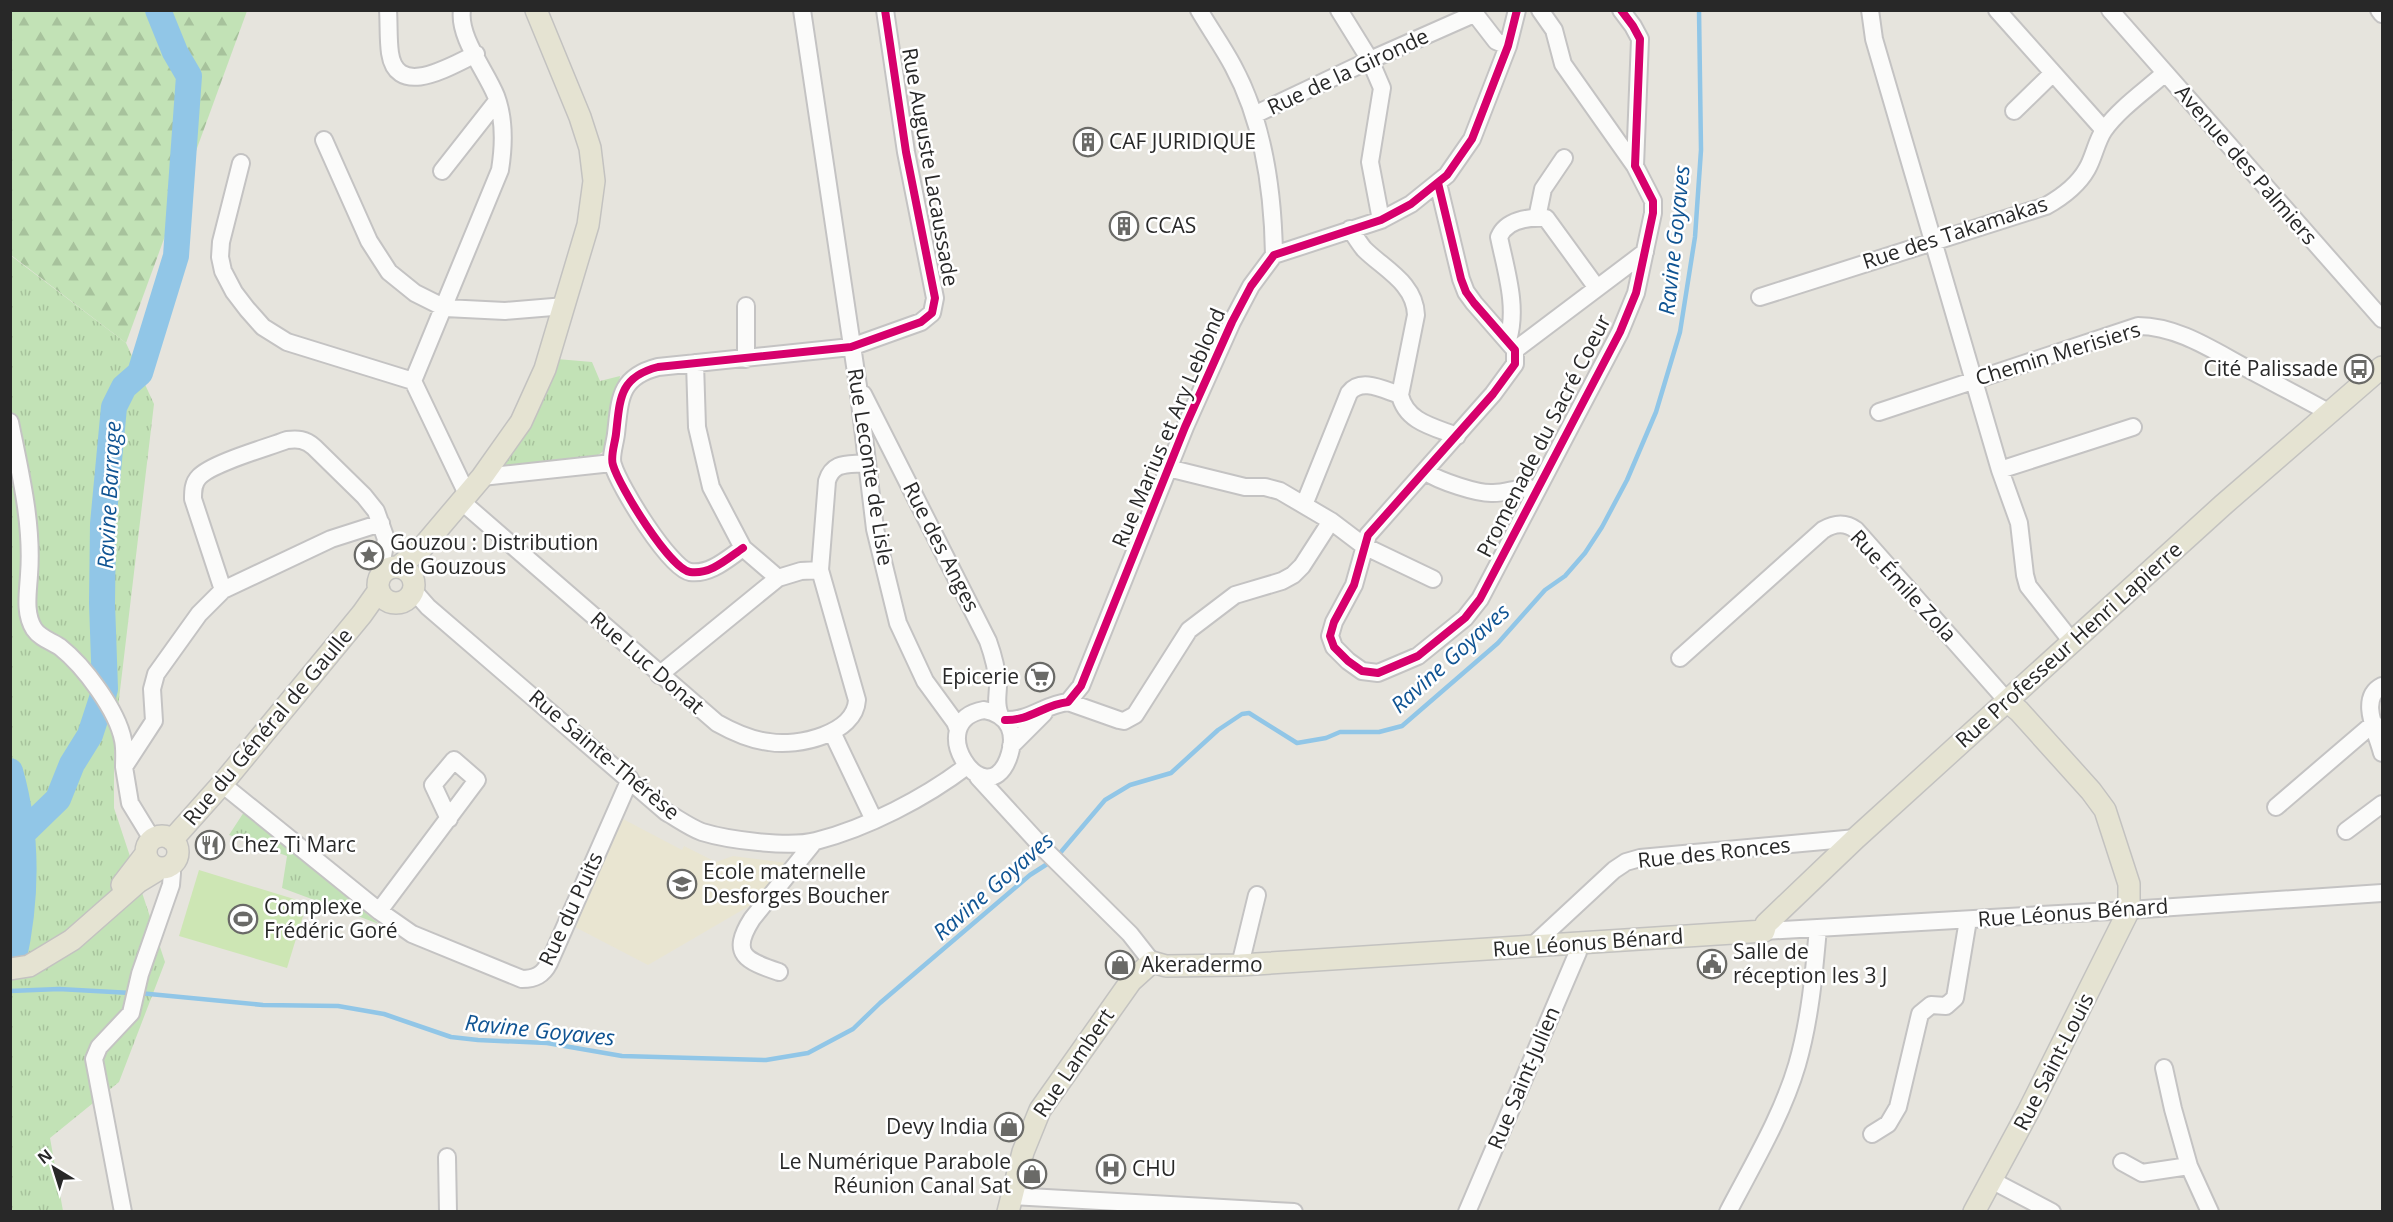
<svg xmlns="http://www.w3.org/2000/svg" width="2393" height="1222" font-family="'Open Sans',sans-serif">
<defs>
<pattern id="grass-tufts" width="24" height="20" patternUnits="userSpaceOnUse" patternTransform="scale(1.5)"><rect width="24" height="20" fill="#c2e2b6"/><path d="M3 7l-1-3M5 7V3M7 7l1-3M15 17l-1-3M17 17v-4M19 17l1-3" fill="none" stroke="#a7c29c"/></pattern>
<pattern id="forest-firs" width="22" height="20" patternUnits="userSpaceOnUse" patternTransform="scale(1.5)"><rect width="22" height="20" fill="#c2e2b6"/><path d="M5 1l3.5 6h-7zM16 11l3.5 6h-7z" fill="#a7c29c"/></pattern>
</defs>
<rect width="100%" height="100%" fill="#e6e4dd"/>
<path fill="#e9e5d1" d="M623,819L682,850L684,846L716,862L733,856L787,863L756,902L648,965L573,926Z"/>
<path fill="url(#grass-tufts)" d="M10,255L126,343L154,404L114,741V808L165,962L119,1082L50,1138L63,1211H11Z
M557,359L592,362L600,381L620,376L611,442L604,451L592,459L499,468Z
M244,812L379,924L282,888L287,856L229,835Z"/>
<path fill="url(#forest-firs)" d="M10,11H247L126,343L11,255Z"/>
<path fill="#cde6b4" d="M199,870L307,903L287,968L179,936Z"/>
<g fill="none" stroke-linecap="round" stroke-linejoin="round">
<path stroke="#91c6e7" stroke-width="4.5" d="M10,991L59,989L131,993
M139,993L263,1005L338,1006L384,1014L451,1037L478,1040L547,1043L622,1056L766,1060L808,1053L853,1029L880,1003L1030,875L1055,859L1105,800L1130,785L1171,773L1218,730L1242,714L1249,713L1297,743L1326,738L1340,732H1379L1402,726L1498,643L1545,590L1565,576L1585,553L1602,527L1627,480L1656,412L1680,332L1695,237L1701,150L1699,10"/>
<path stroke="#91c6e7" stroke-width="26" d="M10,771C28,834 27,899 13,962
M23,833L58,799L72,764L90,735L105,689L102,603L103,524L114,407L124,387L140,373L176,256L189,76L175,52L158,10"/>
<g stroke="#c4c3c3" stroke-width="20">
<path id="minor" d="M388,10C389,24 388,39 390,53C397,100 452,65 476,54
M802,10L858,386L875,529L898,623L925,681L955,722L958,730
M1199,10C1210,29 1223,47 1233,66C1264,123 1273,190 1274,255
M1339,10L1370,60L1382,88L1370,162L1381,220
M1472,10L1496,41L1508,46
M1540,10L1554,30L1563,64L1635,166
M1870,10L1874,39L2000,470L2019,523L2025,575L2028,586L2073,643
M1997,10L2104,130
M2110,10L2382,319
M2379,10L2382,14
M2014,111L2053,73
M1254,115L1370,60L1474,14
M324,140L369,241L389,272L415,293L445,308L505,311L565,306
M241,163L221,242L220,257L223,271L234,292L247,309L263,327L287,342L413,381L467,494
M442,171L497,101
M1438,183L1461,279L1466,292L1474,303L1515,350V364L1493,394L1368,535L1354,585L1334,622L1330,636L1334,647L1348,661L1362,671L1378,673L1418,656L1465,618L1480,599L1620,332L1636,293L1653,213V201L1635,166L1640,39L1633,26L1621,10
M1537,218L1543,189L1564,158
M1350,229C1355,236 1359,243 1364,249C1384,269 1415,283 1416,315L1400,395
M1760,297L2046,206C2062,197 2078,185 2087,169C2094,157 2096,142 2104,130C2120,108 2145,91 2165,73
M1508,340C1518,307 1506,271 1499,237C1506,220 1528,217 1546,218L1597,288
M1515,350L1645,252
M746,359V306
M695,363L697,427L711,487L743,548L778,578
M413,381L500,170C504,145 505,120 496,96C486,71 458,37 462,10
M863,394L988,641C993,655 997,670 998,685C998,696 995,704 1000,715
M1879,412L2138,326C2178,326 2214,351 2248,369C2276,384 2303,398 2330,413
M10,422C20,472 33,524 29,575C28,593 24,613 34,629C40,638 51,641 60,647C84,666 117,710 123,740C125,749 124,759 124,767
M1168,468L1245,487H1265L1280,491L1331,521L1364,546L1433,579
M2000,470L2133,427
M1426,472C1439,481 1478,494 1493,493C1509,493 1518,486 1536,489
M482,477L612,463
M461,501L717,723C733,732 750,740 769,742C798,747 855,734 857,700L820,570L827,481C833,461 848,465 866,463
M1304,505L1349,393C1361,377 1384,390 1400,395C1406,422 1434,427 1457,436
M743,548C727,559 710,575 690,572C670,569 619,486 613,465C610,457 615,443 616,434C620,399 619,377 658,367L851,347L921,322L932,313L935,298L906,152L885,10
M223,590L193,499C193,491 193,483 199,477C212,463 266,448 287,440C298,439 305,439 314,447L364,496L376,511L386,539L382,561L385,571
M413,590L428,607L666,812C677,818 689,827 702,832C728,840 789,848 816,841C867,828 925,798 967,766
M1680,658L1823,530C1835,523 1845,522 1856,530L2008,702
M659,675L778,578L801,571L820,570
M2382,686C2358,698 2377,733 2382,753
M1068,702L1119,720L1124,721L1135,715L1189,630L1235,595L1282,581L1293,575L1302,566L1331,521
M984,710C1011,715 1017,735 1008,759C985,817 921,721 984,710Z
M1005,720C1030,721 1043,705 1068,702L1081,686L1185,427L1232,322L1251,286L1274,255L1381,220L1411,204L1447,175L1472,139L1508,46L1517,10
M832,732L874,820
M1011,746L1044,713
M978,777L1044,849L1130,934L1152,962
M222,784L379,911L412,934L522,979C535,979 543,975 549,963L630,779
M2276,807L2374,723
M2346,831L2382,804
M152,839L130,803L124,767L154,721L152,689L156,674L199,614L223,590L331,539L381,523
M379,911L477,780L454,760L433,785L449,819
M1764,931L2129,910L2382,893
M1531,947L1614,870L1626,862L1640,858L1856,838
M1240,965L1257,895
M779,972C747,961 729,955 752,919L814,842
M2164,1068L2173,1109L2189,1166L2210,1212
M1872,1134L1888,1124L1898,1107L1920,1014L1931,1005L1946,1006L1955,998L1968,920
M447,1157L448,1212
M2122,1162L2142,1173L2189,1166
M1991,1180L2052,1212
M1011,1196L1294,1212
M123,1212L94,1059L99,1047L131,1013L140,974L171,885L172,873L169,866
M1467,1212L1578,952V944
M1728,1212C1753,1164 1782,1116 1797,1065C1810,1020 1814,974 1818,928"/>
</g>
<g stroke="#c3c2c0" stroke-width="24">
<path id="major" d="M398,567L421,549L482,477L521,422L545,369L588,225L594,181L590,148L580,117L536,10
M378 585a18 18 0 1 1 36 0a18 18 0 1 1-36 0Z
M146 852a16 16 0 1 1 32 0a16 16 0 1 1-32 0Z
M172,840L222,784L362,614L379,590
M122,885L145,855
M10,969L29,966L72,940L138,882L161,868
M1008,1212L1023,1152L1040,1110L1131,981L1152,962L1166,966L1240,965L1764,931L1766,924L1856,838L2223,505L2382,367
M1974,1212L2028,1112L2129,910V884L2105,810L2091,791L2019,711L2008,702"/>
</g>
<use href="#minor" stroke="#fbfbfa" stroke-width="16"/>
<use href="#major" stroke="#e5e3d2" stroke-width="21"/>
<g stroke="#fff" stroke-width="11">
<path id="cycleway" d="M1438,183L1461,279L1466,292L1474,303L1515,350V364L1493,394L1368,535L1354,585L1334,622L1330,636L1334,647L1348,661L1362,671L1378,673L1418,656L1465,618L1480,599L1620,332L1636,293L1653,213V201L1635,166L1640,39L1633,26L1621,10
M743,548C727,559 710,575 690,572C670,569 619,486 613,465C610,457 615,443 616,434C620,399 619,377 658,367L851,347L921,322L932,313L935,298L906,152L885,10
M1005,720C1030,721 1043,705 1068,702L1081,686L1185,427L1232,322L1251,286L1274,255L1381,220L1411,204L1447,175L1472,139L1508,46L1517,10"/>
</g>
<use href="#cycleway" stroke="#d6006c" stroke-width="8"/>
</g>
<defs>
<g id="building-ring" transform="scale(1.5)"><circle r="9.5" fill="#fff" stroke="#6a6a67" stroke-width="1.5"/><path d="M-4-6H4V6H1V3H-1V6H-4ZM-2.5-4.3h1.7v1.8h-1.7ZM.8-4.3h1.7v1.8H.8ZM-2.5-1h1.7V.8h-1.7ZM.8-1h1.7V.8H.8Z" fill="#6a6a67"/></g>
<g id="bus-ring" transform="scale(1.5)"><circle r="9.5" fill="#fff" stroke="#6a6a67" stroke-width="1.5"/><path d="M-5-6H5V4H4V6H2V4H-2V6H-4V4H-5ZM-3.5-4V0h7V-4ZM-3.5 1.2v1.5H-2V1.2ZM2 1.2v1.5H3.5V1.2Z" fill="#6a6a67"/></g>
<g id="sight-ring" transform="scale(1.5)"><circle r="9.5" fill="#fff" stroke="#6a6a67" stroke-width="1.5"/><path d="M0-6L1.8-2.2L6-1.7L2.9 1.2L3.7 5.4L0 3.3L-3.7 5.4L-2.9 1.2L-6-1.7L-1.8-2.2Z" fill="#6a6a67"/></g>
<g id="supermarket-ring" transform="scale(1.5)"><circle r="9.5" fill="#fff" stroke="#6a6a67" stroke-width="1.5"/><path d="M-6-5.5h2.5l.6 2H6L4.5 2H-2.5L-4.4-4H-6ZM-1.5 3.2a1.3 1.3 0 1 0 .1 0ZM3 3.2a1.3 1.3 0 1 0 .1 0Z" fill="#6a6a67"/></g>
<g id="restaurant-ring" transform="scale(1.5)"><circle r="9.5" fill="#fff" stroke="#6a6a67" stroke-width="1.5"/><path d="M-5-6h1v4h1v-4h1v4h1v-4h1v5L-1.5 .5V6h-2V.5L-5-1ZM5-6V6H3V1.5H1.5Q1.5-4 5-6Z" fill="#6a6a67"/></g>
<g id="school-ring" transform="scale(1.5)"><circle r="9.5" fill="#fff" stroke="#6a6a67" stroke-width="1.5"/><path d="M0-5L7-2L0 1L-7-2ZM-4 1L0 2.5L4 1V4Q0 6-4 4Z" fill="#6a6a67"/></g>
<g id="stadium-ring" transform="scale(1.5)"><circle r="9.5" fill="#fff" stroke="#6a6a67" stroke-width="1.5"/><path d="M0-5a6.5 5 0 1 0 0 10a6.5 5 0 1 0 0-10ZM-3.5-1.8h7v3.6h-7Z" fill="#6a6a67"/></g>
<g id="civic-ring" transform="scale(1.5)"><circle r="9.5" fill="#fff" stroke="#6a6a67" stroke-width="1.5"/><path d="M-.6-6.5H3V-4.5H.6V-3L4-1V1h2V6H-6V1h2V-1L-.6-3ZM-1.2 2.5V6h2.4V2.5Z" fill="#6a6a67"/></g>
<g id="shop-ring" transform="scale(1.5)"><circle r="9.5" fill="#fff" stroke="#6a6a67" stroke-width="1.5"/><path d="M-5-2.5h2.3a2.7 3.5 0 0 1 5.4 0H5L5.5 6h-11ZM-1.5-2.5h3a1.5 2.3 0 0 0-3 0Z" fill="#6a6a67"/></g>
<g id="hospital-ring" transform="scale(1.5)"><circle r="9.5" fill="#fff" stroke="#6a6a67" stroke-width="1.5"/><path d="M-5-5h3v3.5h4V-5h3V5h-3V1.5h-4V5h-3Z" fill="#6a6a67"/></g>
</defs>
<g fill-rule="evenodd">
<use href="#building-ring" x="1088" y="142"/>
<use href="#building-ring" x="1124" y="226"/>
<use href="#bus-ring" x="2359" y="369"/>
<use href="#sight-ring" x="369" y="555"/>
<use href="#supermarket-ring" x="1040" y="677"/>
<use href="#restaurant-ring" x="210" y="845"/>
<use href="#school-ring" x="682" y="884"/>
<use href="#stadium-ring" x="243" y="919"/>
<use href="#civic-ring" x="1712" y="964"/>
<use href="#shop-ring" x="1120" y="965"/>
<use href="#shop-ring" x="1009" y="1127"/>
<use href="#hospital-ring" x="1111" y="1169"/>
<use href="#shop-ring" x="1032" y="1174"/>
</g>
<g text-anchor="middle" stroke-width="5" stroke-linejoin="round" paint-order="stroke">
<g font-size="21" fill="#282828" stroke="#fff">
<text transform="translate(1348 72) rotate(-25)" y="7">Rue de la Gironde</text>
<text transform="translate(2246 165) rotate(49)" y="7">Avenue des Palmiers</text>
<text transform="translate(930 167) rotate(80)" y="7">Rue Auguste Lacaussade</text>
<text transform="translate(1955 233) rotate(-18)" y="7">Rue des Takamakas</text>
<text transform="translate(2058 354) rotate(-17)" y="7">Chemin Merisiers</text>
<text transform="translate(1169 428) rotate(-67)" y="7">Rue Marius et Ary Leblond</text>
<text transform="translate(1544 436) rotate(-63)" y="7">Promenade du Sacré Coeur</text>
<text transform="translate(870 467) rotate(81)" y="7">Rue Leconte de Lisle</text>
<text transform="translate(941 547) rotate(63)" y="7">Rue des Anges</text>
<text transform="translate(1903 586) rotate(47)" y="7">Rue Émile Zola</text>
<text transform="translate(2069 645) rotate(-42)" y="7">Rue Professeur Henri Lapierre</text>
<text transform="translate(647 663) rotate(41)" y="7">Rue Luc Donat</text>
<text transform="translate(268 727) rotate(-50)" y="7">Rue du Général de Gaulle</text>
<text transform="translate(604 755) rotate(40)" y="7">Rue Sainte-Thérèse</text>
<text transform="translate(1714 853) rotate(-6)" y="7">Rue des Ronces</text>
<text transform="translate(571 909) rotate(-65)" y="7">Rue du Puits</text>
<text transform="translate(2073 913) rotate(-4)" y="7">Rue Léonus Bénard</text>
<text transform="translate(1588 943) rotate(-4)" y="7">Rue Léonus Bénard</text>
<text transform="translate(2054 1062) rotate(-63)" y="7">Rue Saint-Louis</text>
<text transform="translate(1074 1063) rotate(-56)" y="7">Rue Lambert</text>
<text transform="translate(1524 1078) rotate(-67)" y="7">Rue Saint-Julien</text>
</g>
<g font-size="21" fill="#282828" stroke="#fff" text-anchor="start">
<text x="1109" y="149">CAF JURIDIQUE</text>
<text x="1145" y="233">CCAS</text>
<text x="2338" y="376" text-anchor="end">Cité Palissade</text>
<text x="390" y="550">Gouzou : Distribution<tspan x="390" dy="24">de Gouzous</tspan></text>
<text x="1019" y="684" text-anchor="end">Epicerie</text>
<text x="231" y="852">Chez Ti Marc</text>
<text x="703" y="879">Ecole maternelle<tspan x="703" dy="24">Desforges Boucher</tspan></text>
<text x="264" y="914">Complexe<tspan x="264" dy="24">Frédéric Goré</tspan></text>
<text x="1733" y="959">Salle de<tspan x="1733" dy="24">réception les 3 J</tspan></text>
<text x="1141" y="972">Akeradermo</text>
<text x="988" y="1134" text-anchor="end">Devy India</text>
<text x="1011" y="1169" text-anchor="end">Le Numérique Parabole<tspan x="1011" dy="24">Réunion Canal Sat</tspan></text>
<text x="1132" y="1176">CHU</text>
</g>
<g font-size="22" font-style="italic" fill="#105493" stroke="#fff">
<text transform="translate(1674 240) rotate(-84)" y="8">Ravine Goyaves</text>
<text transform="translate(109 495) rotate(-87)" y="8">Ravine Barrage</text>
<text transform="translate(1450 658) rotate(-42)" y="8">Ravine Goyaves</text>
<text transform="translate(993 886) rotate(-41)" y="8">Ravine Goyaves</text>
<text transform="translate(540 1030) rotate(6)" y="8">Ravine Goyaves</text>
</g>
</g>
<rect width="2393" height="1222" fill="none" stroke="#282828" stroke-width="24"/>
<g transform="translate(54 1168) rotate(322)" stroke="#ffffff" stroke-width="4.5" paint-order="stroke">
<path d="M0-4.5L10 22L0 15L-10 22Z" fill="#282828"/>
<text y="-9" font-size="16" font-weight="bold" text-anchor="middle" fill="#282828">N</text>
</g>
</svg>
